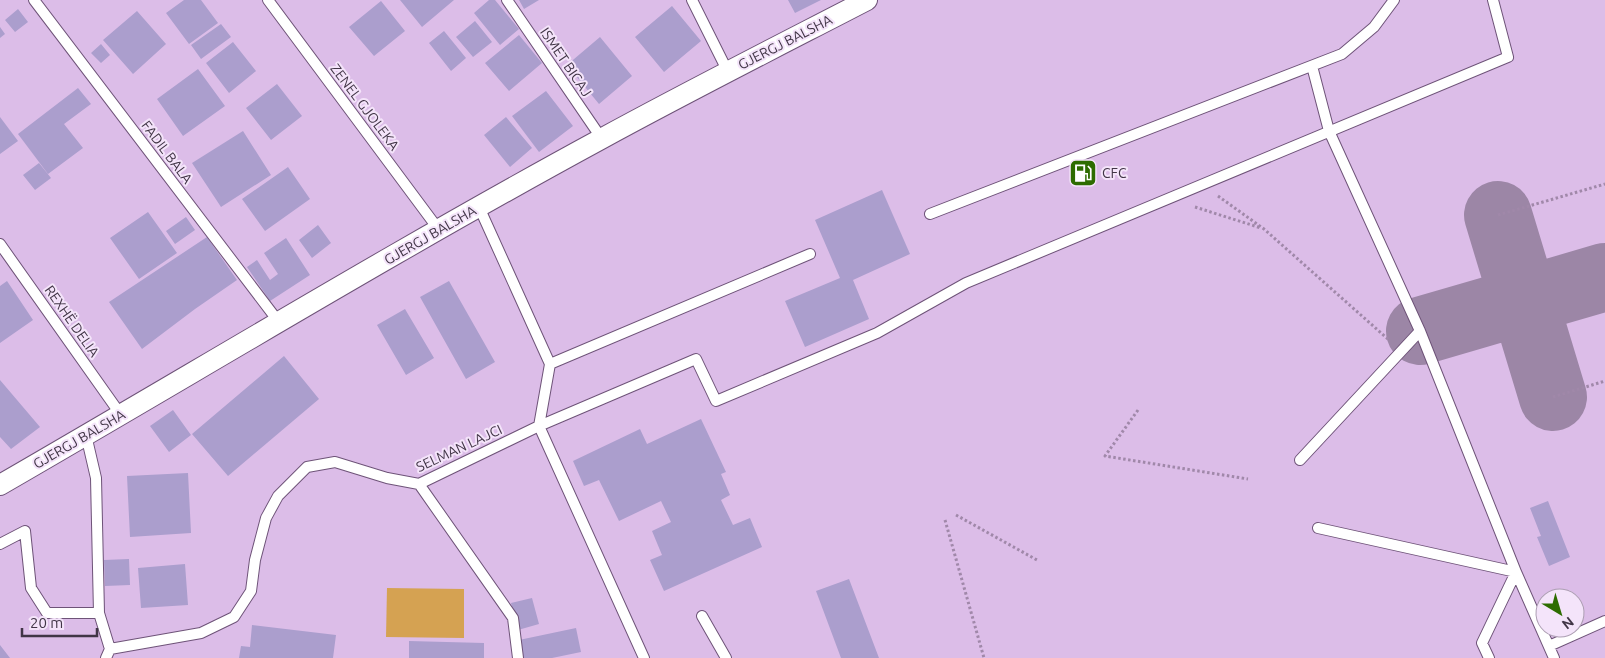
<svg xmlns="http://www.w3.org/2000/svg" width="1605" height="658" font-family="Ubuntu,sans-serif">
<rect width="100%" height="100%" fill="#dcbde8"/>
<path fill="#d5a252" d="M387,588L464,589V638L386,637Z"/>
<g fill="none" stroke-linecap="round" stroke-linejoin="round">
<path stroke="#9c86a6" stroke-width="68" d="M1498,215L1553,397
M1420,331L1605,277"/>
</g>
<path fill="#ab9ecd" d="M184,0H201L218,23L189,44L166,13Z
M400,0H454L422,27Z
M489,0H495L519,29L500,45L474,13Z
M519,0H539L524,9Z
M788,0H821L795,13Z
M381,1L405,31L374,56L349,27Z
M672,6L701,41L664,72L635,37Z
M18,9L28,22L15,32L5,20Z
M137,11L166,44L133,74L103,40Z
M475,21L492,42L473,57L456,37Z
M221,24L231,37L201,59L191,45Z
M0,27L5,34L0,38Z
M444,31L466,58L451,71L429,43Z
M519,35L542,63L509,91L485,63Z
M600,37L632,76L599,104L567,65Z
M233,42L256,71L229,93L206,63Z
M101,44L110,55L101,63L91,53Z
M198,69L225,106L183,136L157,99Z
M277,84L302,116L271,140L246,108Z
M78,88L91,104L64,124L83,148L48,174L18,134Z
M546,91L573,126L539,152L512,116Z
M0,117L18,141L0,154Z
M506,117L532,148L510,167L484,135Z
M243,131L271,175L221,207L192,163Z
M39,163L51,178L35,190L23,175Z
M288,167L310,199L265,231L242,199Z
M882,190L910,254L853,280L869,319L805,347L785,301L840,278L815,220Z
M148,212L177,253L139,279L110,238Z
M186,217L195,230L175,244L166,231Z
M318,225L331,243L312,258L299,240Z
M207,237L237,280L195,309L142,349L109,302Z
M286,238L310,275L270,301L247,267L257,260L270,280L278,274L264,253Z
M7,281L33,320L0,343V286Z
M449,281L495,362L466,379L420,297Z
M405,309L434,358L406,375L377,325Z
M284,356L319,399L228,476L192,434Z
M0,380L40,427L11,449L0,437Z
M173,410L191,435L169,452L150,426Z
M701,419L726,472L721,474L730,495L721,500L733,525L750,518L762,547L664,591L650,560L662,555L652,531L671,522L661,501L619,521L599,480L584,486L573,461L640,429L647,444Z
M188,473L191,533L130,537L127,476Z
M1548,501L1570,557L1549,566L1537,537L1541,536L1530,508Z
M129,559L130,585L105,586L104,560Z
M185,564L188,605L141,608L138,568Z
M849,579L879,658H841L816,591Z
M532,598L539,624L518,630L511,603Z
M252,625L336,635L333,658H239L241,646L250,647Z
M576,628L581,652L552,658H523L519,640Z
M409,641L484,643V658H409Z
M0,645L10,658H0Z"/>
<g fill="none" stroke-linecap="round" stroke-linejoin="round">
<g stroke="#6e5378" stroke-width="12">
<path id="lane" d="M34,0L278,321
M268,0L439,230
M507,0L602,139
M692,0L728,72
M1312,66L1329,131L1420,331L1516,572L1482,643L1489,658
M930,214L1342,54L1374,27L1394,0
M0,244L121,415
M550,364L810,254
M86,435L96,478L99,613L110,649L106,658
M1300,460L1420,331
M419,484L513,618L518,658
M1318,528L1516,572L1554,658
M0,544L25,531L31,588L47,613H99
M702,616L726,658
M1549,646L1605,621
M110,649L201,633L234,617L251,591L255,560L266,518L278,496L307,467L335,462L387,478L419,484L539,426L550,364L479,207
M644,658L539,426L696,359L716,401L877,333L966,283L1508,57L1493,0"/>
</g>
<g stroke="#6e5378" stroke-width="22">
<path id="street" d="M0,485C201,369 398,249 601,139C689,91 778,46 867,0"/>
</g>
<path stroke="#a088a9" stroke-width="3" stroke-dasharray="2.5 2.5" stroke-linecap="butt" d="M1218,196L1264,229L1389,340
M1195,207L1261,228
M1498,215L1605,184
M1553,397L1605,381
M1138,410L1105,456L1248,479
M956,515L1037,560
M945,520L984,658"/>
<use href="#lane" stroke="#fff" stroke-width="10"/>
<use href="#street" stroke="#fff" stroke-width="20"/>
</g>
<defs>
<g id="fuel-square" transform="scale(1.4375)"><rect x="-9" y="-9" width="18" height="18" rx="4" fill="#2d6c00" stroke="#f4e4fa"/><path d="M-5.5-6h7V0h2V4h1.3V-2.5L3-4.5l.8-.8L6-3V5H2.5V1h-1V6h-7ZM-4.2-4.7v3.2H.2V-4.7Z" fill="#fff"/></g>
</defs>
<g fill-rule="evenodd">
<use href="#fuel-square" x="1083" y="173"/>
</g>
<g text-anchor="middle" stroke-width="4" stroke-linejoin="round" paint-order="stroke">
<g font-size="14" fill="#413546" stroke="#f4e4fa">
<text transform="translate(785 42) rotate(-27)" y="5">GJERGJ BALSHA</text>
<text transform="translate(566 62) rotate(56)" y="5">ISMET BICAJ</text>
<text transform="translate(365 107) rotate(53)" y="5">ZENEL GJOLEKA</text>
<text transform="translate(167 152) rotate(53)" y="5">FADIL BALA</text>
<text transform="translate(430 235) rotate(-30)" y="5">GJERGJ BALSHA</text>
<text transform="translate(72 321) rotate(55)" y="5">REXHË DELIA</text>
<text transform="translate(79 439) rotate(-30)" y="5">GJERGJ BALSHA</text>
<text transform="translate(459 448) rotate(-25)" y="5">SELMAN LAJCI</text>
</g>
<g font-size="14" fill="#413546" stroke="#f4e4fa" text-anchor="start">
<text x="1102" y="178">CFC</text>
</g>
</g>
<g transform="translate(1560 613) rotate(142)"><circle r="24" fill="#f4e4fa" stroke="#ac9eb2"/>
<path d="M0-4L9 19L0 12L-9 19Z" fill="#2d6c00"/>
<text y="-8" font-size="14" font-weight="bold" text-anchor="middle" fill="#413546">N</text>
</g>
<path d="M22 628v8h75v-8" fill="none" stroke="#413546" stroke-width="2.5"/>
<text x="30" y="628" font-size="15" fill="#413546" stroke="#f4e4fa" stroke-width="4" paint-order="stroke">20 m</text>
</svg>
